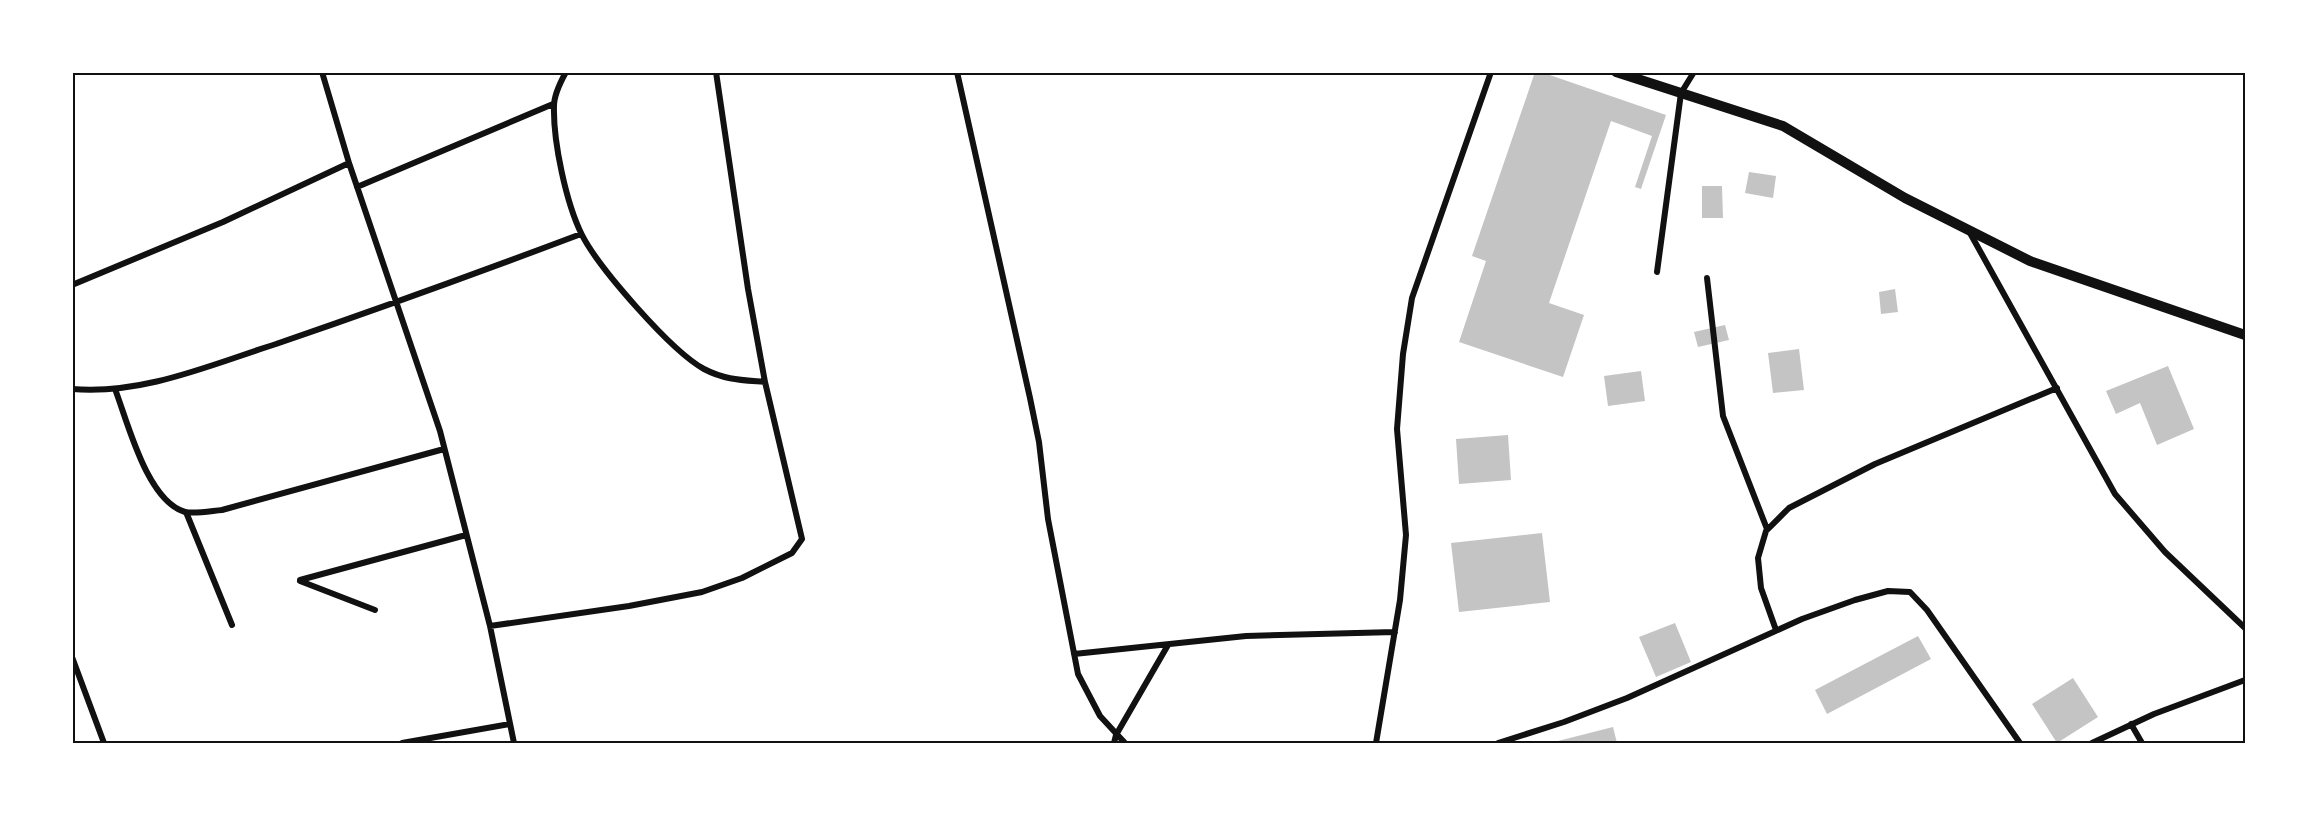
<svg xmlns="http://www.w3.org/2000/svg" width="2317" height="815" font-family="Cabin,sans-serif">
<rect width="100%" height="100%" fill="#fff"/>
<path fill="#c4c4c4" d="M1535,72H1541L1666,115L1641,189L1635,187L1652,136L1611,121L1549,303L1584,315L1563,377L1459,342L1486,261L1472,256Z
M1749,172L1776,176L1773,198L1745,193Z
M1702,186H1722L1723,218H1702Z
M1895,289L1898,312L1881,314L1879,292Z
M1725,325L1729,340L1698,347L1694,332Z
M1799,349L1804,390L1773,393L1768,353Z
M2168,366L2194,429L2157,445L2140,403L2116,414L2106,391Z
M1641,371L1645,401L1608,406L1604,376Z
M1508,435L1511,480L1459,484L1456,439Z
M1542,533L1550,602L1459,612L1451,543Z
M1675,623L1691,662L1656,677L1639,637Z
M1918,636L1931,659L1827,714L1815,690Z
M2073,678L2098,717L2057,743L2032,704Z
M1613,727L1617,743H1554V742Z"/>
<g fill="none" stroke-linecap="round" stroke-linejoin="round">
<path stroke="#111" stroke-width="6" d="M322,72L349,163L440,431L490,626L514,743
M566,72C561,81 554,96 554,106C553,141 566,203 582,235C599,268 671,351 704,369C725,380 742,380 765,382
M957,72L1030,398L1039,442L1048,519L1078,674L1100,716L1125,743
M357,187L553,104
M1970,233L2115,494L2165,552L2245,628
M1657,272L1681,93L1694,72
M1707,278L1723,416L1767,529
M72,285L223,222L349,163
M72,389C143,395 210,365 276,344C378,309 480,272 581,234
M115,389C128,423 147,501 185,512C195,514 211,511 222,510L444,449
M186,512L232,625
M300,580L466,535
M300,581L375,610
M490,626L629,606L702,592L742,578L792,553L802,539L765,382L748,289L716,72
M1776,630L1761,588L1758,558L1766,531L1789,508L1875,464L2057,388
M1074,654L1246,636L1395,632
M72,657L104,743
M2131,724L2142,743
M402,743L510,724
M1114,743L1116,735L1168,645
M1376,743L1400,600L1406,535L1397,429L1403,354L1412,298L1491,72
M1498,743L1564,722L1627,698L1802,619L1855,600L1888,591L1910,592L1927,610L2020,743
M2092,743L2154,714L2245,680"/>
<path stroke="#111" stroke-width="10" d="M1616,72L1783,126L1905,198L2030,261L2245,335"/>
</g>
<rect width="2317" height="815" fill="none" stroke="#ffffff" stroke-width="147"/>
<rect x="74" y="74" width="2170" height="668" fill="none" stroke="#111" stroke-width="2"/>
</svg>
